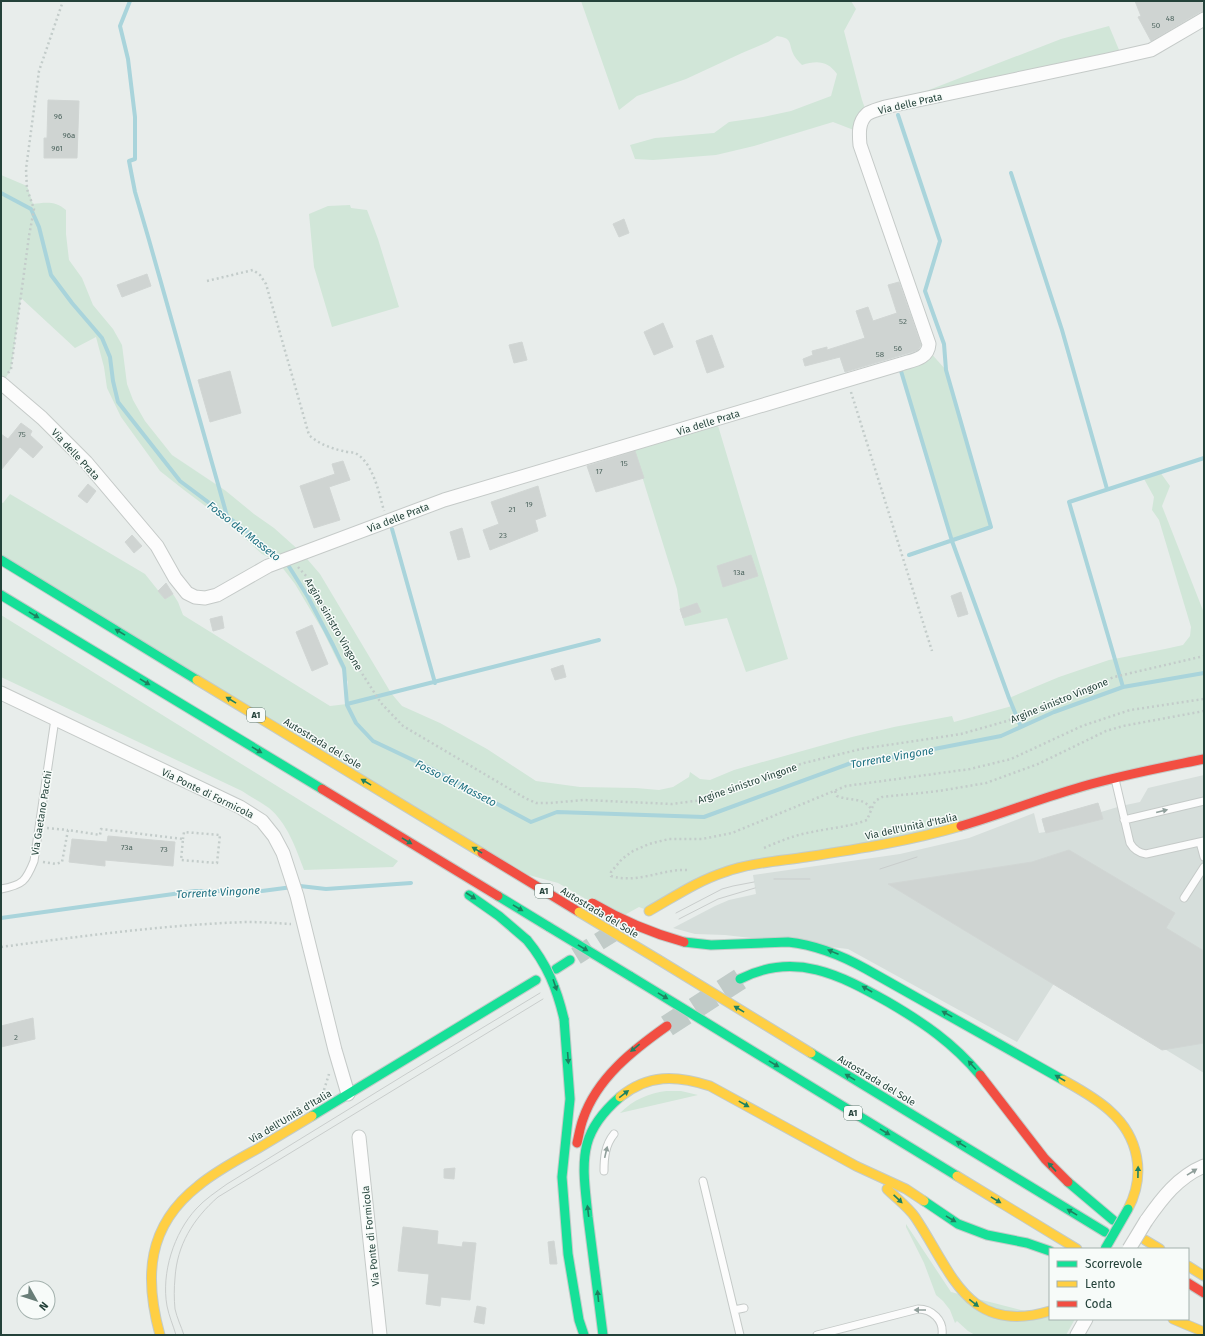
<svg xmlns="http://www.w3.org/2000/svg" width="1205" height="1336" font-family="'Fira Sans',sans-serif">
<rect width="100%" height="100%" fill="#e8edeb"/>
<path fill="#d6dedb" d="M1204,775V1073L1055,982L1017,1042L848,949L725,935L695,934L673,928L715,906L729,900L756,894L753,875L900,854L969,838L1034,813L1039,833L1045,832L1042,819L1098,803L1101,812L1121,806L1140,802L1148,788Z"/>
<path fill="#d1e6d8" d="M581,1H851L856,9L844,31L862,100L867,114L859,132L833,122L754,146L716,155L653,160L635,159L630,145L655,138L714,133L729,122L763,117L791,111L831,96L837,74C828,61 817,60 802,65C798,61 794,57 792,51C789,40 790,38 777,36L768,42L742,53L686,79L637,96L619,110Z
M1109,26L1122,57L885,107L1061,39Z
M1,175L27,186L33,204C46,202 56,201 66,210V234L69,260L82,278L93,305L113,329L122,345L127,384L133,400L145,421L172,455L226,491L254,514L274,528L302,553L320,574L391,693L402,706L440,723L487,749L536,781L580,787L636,788L659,790L673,787L689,777L690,772L700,779L710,780L734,770L852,737L894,727L952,716L954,722L1012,706L1009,698L1059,677L1109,660L1165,649L1183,645L1190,636L1191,627L1159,520L1152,510L1154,497L1143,477L1160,472L1170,486L1162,506L1204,613V759L986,819L744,867L649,911L639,907L619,918L558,883L510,870L1,554V502L3,503L10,494L145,574L165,599L173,594L178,602L183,615L330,706L347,704L348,682L323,631L295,584L278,562L262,554L228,523L184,490L160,471L121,417L107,388L104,367L96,337L75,348L21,298L11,369L2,384L1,383Z
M350,205L351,208L367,210L378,239L399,307L332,327L314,267L309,214L328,206Z
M928,350L946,370L991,527L952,541L901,371V364Z
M716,419L788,659L746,672L727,618L685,626L680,609L677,589L632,444Z
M1,615L398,861L393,867L304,870C296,848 287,823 269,808C260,802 251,797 242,791L1,677Z
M666,1091H681L698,1095L620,1113C633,1100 649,1093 666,1091Z
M906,1224L951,1292L1056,1319H1075L1066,1335H975L968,1331L957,1321L955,1323L950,1310L943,1301L936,1295L924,1263L906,1227Z"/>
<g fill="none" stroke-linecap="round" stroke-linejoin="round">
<path stroke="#a9d4db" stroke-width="4" d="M130,1L120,26L128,59L135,117V159L129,161L135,192L149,240L227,516
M898,115L940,241L925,291L944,344L946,370L991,527L909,555
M1011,173L1062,330L1107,489
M1,193L31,209L39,227L51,275L72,303L102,338L110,357L113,381L118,402L180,481L240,526L288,565L308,597L333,645L344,668L347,705L356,723L373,741L434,770L531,822L557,812L704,817L851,763L893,757L1001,736L1054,712L1123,687L1204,673
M901,371L952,541L1009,698L1021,727
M392,529L435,683
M1123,687L1069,502L1204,458
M347,704L599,640
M1,918L195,891H262L300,886L326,889L411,883"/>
</g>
<path fill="#cfd4d2" stroke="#d1d6d4" d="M1135,1H1201L1204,6V11L1200,12L1151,41L1138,17L1141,16Z
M48,100L79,101L77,158H44V138H47Z
M624,219L629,233L619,237L613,224Z
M147,274L151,286L122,297L117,285Z
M899,282L921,345L918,350L912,352L845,372L840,357L805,366L803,359L813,355L812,351L827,347V350L865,338L856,311L868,307L873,321L897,313L888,285Z
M663,323L673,347L654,355L644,332Z
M712,335L724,367L707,373L696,341Z
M522,342L527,360L514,363L509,345Z
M230,371L241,413L210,422L198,380Z
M21,423L32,431L30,435L43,447L33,458L20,447L1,470V434L8,439Z
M635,451L644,478L596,492L587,466Z
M343,461L350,480L329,487L340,520L314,528L300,486L335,474L332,464Z
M88,484L96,491L87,503L78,496Z
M538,486L546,516L535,520L538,531L490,550L483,530L499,524L491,502Z
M462,528L470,557L458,560L450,532Z
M132,535L142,546L134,553L125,542Z
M751,555L758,576L723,587L717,566Z
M166,583L173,594L165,599L158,591Z
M961,592L968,614L958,617L951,596Z
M697,603L701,612L683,618L680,609Z
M222,616L224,628L213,631L210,619Z
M312,625L328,664L312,671L296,632Z
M563,665L566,677L555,680L551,669Z
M1098,803L1103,819L1046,833L1042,819Z
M108,836L175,842L173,866L105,860V866L69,862L72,839L107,842Z
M1069,850L1175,913L1166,928L1204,951V1043L1162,1050L888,884L1032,862Z
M33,1018L35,1039L1,1047V1026Z
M455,1168L454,1179L444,1178V1169Z
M403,1227L438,1231L437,1244L462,1247L463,1242L476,1243L470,1300L441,1297L440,1306L426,1304L429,1274L398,1271Z
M554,1241L557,1264H550L548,1242Z
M477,1306L486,1308L484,1324L474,1322Z"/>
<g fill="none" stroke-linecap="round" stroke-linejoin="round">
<path stroke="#c1cbc8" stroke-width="18" stroke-dasharray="18 9" stroke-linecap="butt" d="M576,956L624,926"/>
<path stroke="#c1cbc8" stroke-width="22" stroke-dasharray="22 11" stroke-linecap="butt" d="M667,1026L740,979"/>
<g stroke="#c5cac8" stroke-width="9">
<path id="lane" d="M1115,779L1130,843C1134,850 1139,853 1146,854L1204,841
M1124,820L1204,801
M1200,842L1204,857
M1,889C23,885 26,881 34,861L55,719
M1184,898L1204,867
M604,1171C604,1158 605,1145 614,1134
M703,1181L740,1335
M734,1310L744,1308
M817,1335L918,1309C932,1309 944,1320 942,1335"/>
</g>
<g stroke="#c5cac8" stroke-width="15">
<path id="street" d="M1,383L42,418L86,462L157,546L175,578L187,593L195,597L205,598L217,595L268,566L444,500L901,364C913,360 928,359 929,344L860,145C859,134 858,122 867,114C871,111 880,109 885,107L1107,60L1151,50L1204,19
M1,693L240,807L262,821L274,836L283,853L297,896L335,1050L348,1094
M359,1137L380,1335
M1146,1221C1162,1198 1178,1177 1204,1166
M1077,1335L1086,1319"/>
</g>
<g stroke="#c3cbc8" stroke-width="11">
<path id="fast" d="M1,560L197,680
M1,595L322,789
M469,895L499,916L527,940
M498,896L549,927
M684,942L711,945L788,942C816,945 841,955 866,969L1063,1080
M556,969L570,960
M630,976L957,1176
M740,979C795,951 840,975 888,1002C924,1023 953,1043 980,1075
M564,1019L570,1099L562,1177L568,1254L579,1320L584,1335
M811,1053L1105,1232
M312,1116L536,980
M1068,1182L1113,1220
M924,1201L958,1224L987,1235L1027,1243L1050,1251
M603,1335C598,1296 593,1256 588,1217C586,1194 581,1167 587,1144C592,1125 605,1110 620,1097"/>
</g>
<g stroke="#c3cbc8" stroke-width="11">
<path id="slow" d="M197,680L482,853
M649,911C674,897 697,881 725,872C749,863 780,861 806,857C858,849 910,841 961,826
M659,960L811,1053
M1063,1080C1079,1089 1096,1098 1110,1111C1139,1137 1146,1175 1128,1209
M620,1097C648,1074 676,1075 710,1086L856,1166L906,1189L924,1201
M957,1176L1077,1249
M887,1189C896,1198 908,1207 915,1217C952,1272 967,1336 1050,1311
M1145,1240L1160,1249
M1188,1266L1204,1276
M1173,1319L1204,1332
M160,1335C144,1277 147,1226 198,1186C216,1171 237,1160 257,1149C275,1138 294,1127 312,1116"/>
</g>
<g stroke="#c3cbc8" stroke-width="11">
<path id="jam" d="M322,789L498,896
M961,826C999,815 1036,800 1074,789C1116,776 1160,768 1204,759
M482,853L579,912
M980,1075L1045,1159L1068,1182
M577,1143C579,1135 580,1127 583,1119C597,1078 633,1050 667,1026
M1188,1283L1204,1293"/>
</g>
<path stroke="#c3ccca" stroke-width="2.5" stroke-dasharray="2 3" stroke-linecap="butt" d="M207,281L253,270L260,275L266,284L309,435C319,444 330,448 343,451C346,452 351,452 355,453C373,462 379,493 384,511
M8,373L11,369L29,236L34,209L27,189L26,169L39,71L63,1
M851,392L932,651
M298,567L307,577L347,650L381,703L403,726L525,798L536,803H550L584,800L672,804L702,800L735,789L769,774L804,763L861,749L961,734L1007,721L1114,677L1204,656
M835,791L837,796C849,801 864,797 871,809
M47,828L68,830
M764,848C780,841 795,835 812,832C830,828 849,827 867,820L875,801L882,797L939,791L986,783L1038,764L1106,731L1123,726L1204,711
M43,862L56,864L62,862L68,830L100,835L101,829L183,839L181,860L217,863L220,835L184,832L183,839
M687,870C662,869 637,884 611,876V872L622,859L633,851L649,844L669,839H702L732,833L846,786L970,769L1011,759L1082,726L1130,710L1204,699
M1,947C82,936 164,925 246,922C261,922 276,923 291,924
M324,1090L329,1074"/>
<use href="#lane" stroke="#fcfcfc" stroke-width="7"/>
<use href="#street" stroke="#fcfcfc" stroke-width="13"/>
<use href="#fast" stroke="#16e098" stroke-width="9"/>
<use href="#slow" stroke="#ffcf43" stroke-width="9"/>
<use href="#jam" stroke="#f24e42" stroke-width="9"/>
<path stroke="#c9cdcc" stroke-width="1" d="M880,869L917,857
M774,879H810
M676,913L722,889L733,886L754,882
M679,919L718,899L755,888
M176,1335C173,1325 169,1316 167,1306C161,1273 174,1233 196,1209C205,1199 216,1192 227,1184L406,1074L540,993
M184,1335C181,1326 177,1318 175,1309C174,1299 174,1288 175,1278C177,1245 193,1219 218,1197L543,999"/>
<g stroke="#c5cac8" stroke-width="15" stroke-linecap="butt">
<path id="street-bridge" d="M1129,1249L1146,1221"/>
</g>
<g stroke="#c3ccc9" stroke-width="11" stroke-linecap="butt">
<path id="fast-bridge" d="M549,927L630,976
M527,940C547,964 557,989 564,1019
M1105,1249L1128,1209"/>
</g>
<g stroke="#c3ccc9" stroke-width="11" stroke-linecap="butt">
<path id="slow-bridge" d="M579,912L659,960"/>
</g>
<g stroke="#c3ccc9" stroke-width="11" stroke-linecap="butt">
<path id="jam-bridge" d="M592,903C621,920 651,933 684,942"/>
</g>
<use href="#street-bridge" stroke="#fcfcfc" stroke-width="13"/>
<use href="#fast-bridge" stroke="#16e098" stroke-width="9"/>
<use href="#slow-bridge" stroke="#ffcf43" stroke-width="9"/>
<use href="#jam-bridge" stroke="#f24e42" stroke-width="9"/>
</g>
<defs><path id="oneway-solid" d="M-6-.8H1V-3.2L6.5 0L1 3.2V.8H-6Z"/></defs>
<g fill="#1e8160">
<use href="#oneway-solid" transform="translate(34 615) rotate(31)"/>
<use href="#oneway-solid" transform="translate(120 632) rotate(-149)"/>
<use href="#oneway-solid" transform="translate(145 682) rotate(31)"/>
<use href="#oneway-solid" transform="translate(231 700) rotate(-149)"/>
<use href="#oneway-solid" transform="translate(257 750) rotate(31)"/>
<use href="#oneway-solid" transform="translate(366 782) rotate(-149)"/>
<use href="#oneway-solid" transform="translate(407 841) rotate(31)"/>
<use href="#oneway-solid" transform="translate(477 850) rotate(-149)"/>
<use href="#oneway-solid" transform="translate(471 896) rotate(33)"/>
<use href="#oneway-solid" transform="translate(518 908) rotate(31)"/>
<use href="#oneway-solid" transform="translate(583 948) rotate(31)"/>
<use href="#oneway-solid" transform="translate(833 952) rotate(-158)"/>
<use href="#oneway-solid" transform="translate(555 985) rotate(71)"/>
<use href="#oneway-solid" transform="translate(867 989) rotate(-150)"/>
<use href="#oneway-solid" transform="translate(663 996) rotate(31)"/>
<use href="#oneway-solid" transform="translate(739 1009) rotate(-149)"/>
<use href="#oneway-solid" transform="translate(947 1014) rotate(-151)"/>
<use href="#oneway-solid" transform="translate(635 1048) rotate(141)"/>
<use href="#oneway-solid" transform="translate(568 1058) rotate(86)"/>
<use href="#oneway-solid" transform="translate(774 1064) rotate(31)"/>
<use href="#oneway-solid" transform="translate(972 1065) rotate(-132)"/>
<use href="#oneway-solid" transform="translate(850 1077) rotate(-149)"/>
<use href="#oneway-solid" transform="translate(1060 1078) rotate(-150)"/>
<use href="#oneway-solid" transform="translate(624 1094) rotate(-37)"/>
<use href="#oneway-solid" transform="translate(744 1104) rotate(29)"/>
<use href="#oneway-solid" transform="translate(885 1132) rotate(31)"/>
<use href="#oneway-solid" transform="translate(961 1144) rotate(-149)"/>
<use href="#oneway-solid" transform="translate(1052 1167) rotate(-133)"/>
<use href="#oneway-solid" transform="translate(1138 1172) rotate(-89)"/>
<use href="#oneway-solid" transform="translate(898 1199) rotate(43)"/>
<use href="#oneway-solid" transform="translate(996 1200) rotate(31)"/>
<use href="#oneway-solid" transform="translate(588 1211) rotate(-97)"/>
<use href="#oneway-solid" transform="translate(1072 1212) rotate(-149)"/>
<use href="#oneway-solid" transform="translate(951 1219) rotate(31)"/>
<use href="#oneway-solid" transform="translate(598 1296) rotate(-96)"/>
<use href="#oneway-solid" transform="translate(974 1303) rotate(38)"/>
</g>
<g fill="#909f9b">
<use href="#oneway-solid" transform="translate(1162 811) rotate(-14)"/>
<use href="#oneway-solid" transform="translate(606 1152) rotate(-77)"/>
<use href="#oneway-solid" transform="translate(1192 1172) rotate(-32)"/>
<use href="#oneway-solid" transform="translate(920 1310) rotate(180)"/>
</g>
<g text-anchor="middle" stroke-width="3" stroke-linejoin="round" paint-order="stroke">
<g font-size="8" fill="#506761">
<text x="1170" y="21">48</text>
<text x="1156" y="28">50</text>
<text x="58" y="119">96</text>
<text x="69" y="138">96a</text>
<text x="57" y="151">961</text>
<text x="903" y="324">52</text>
<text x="898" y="351">56</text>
<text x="880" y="357">58</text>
<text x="22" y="437">75</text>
<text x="624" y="466">15</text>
<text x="599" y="474">17</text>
<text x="529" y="507">19</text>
<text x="512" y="512">21</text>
<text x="503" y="538">23</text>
<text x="739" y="575">13a</text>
<text x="127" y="850">73a</text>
<text x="164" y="852">73</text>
<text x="16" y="1040">2</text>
</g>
<g fill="#f7fbf9" stroke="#637a73" stroke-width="1">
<rect x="247" y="708" width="18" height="14" rx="3"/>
<rect x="535" y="884" width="18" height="14" rx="3"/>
<rect x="844" y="1106" width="18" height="14" rx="3"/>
</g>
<g font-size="9" font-weight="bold" fill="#24423a">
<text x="256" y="718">A1</text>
<text x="544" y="894">A1</text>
<text x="853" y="1116">A1</text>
</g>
<g font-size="10" fill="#24423a" stroke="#f7fbf9">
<text transform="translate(910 103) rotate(-13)" y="4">Via delle Prata</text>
<text transform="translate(708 422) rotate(-17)" y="4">Via delle Prata</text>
<text transform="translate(76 454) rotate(47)" y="4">Via delle Prata</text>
<text transform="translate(398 517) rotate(-21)" y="4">Via delle Prata</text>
<text transform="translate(334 624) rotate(60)" y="4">Argine sinistro Vingone</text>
<text transform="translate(1059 700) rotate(-22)" y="4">Argine sinistro Vingone</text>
<text transform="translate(323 743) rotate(31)" y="4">Autostrada del Sole</text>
<text transform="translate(747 783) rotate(-19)" y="4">Argine sinistro Vingone</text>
<text transform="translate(208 793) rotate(26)" y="4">Via Ponte di Formicola</text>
<text transform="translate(41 813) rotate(-81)" y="4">Via Gaetano Pacchi</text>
<text transform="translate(911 826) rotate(-12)" y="4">Via dell'Unità d'Italia</text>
<text transform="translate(600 912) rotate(31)" y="4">Autostrada del Sole</text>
<text transform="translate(877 1080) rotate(31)" y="4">Autostrada del Sole</text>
<text transform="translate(290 1116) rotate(-31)" y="4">Via dell'Unità d'Italia</text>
<text transform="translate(370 1236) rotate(-96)" y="4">Via Ponte di Formicola</text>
</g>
<g font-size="11" font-style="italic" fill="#1c6f80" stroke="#f7fbf9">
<text transform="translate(244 531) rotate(38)" y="4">Fosso del Masseto</text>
<text transform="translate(892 757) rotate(-10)" y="4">Torrente Vingone</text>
<text transform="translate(456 783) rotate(27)" y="4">Fosso del Masseto</text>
<text transform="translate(218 892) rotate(-3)" y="4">Torrente Vingone</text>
</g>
</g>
<rect width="1205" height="1336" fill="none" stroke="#24423a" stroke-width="4"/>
<rect x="1049" y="1248" width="140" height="72" fill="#f7fbf9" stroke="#a3b1ad"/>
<rect x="1057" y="1261" width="20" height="6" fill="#16e098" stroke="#a3b1ad"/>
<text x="1085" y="1268" font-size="12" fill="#24423a">Scorrevole</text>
<rect x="1057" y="1281" width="20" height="6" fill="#ffcf43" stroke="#a3b1ad"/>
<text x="1085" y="1288" font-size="12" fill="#24423a">Lento</text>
<rect x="1057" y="1301" width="20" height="6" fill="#f24e42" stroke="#a3b1ad"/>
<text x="1085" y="1308" font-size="12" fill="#24423a">Coda</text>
<g transform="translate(36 1300) rotate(129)"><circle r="19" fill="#f7fbf9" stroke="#a3b1ad"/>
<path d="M0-3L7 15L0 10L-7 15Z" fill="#697e78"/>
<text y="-6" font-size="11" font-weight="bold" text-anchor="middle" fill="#24423a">N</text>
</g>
</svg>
